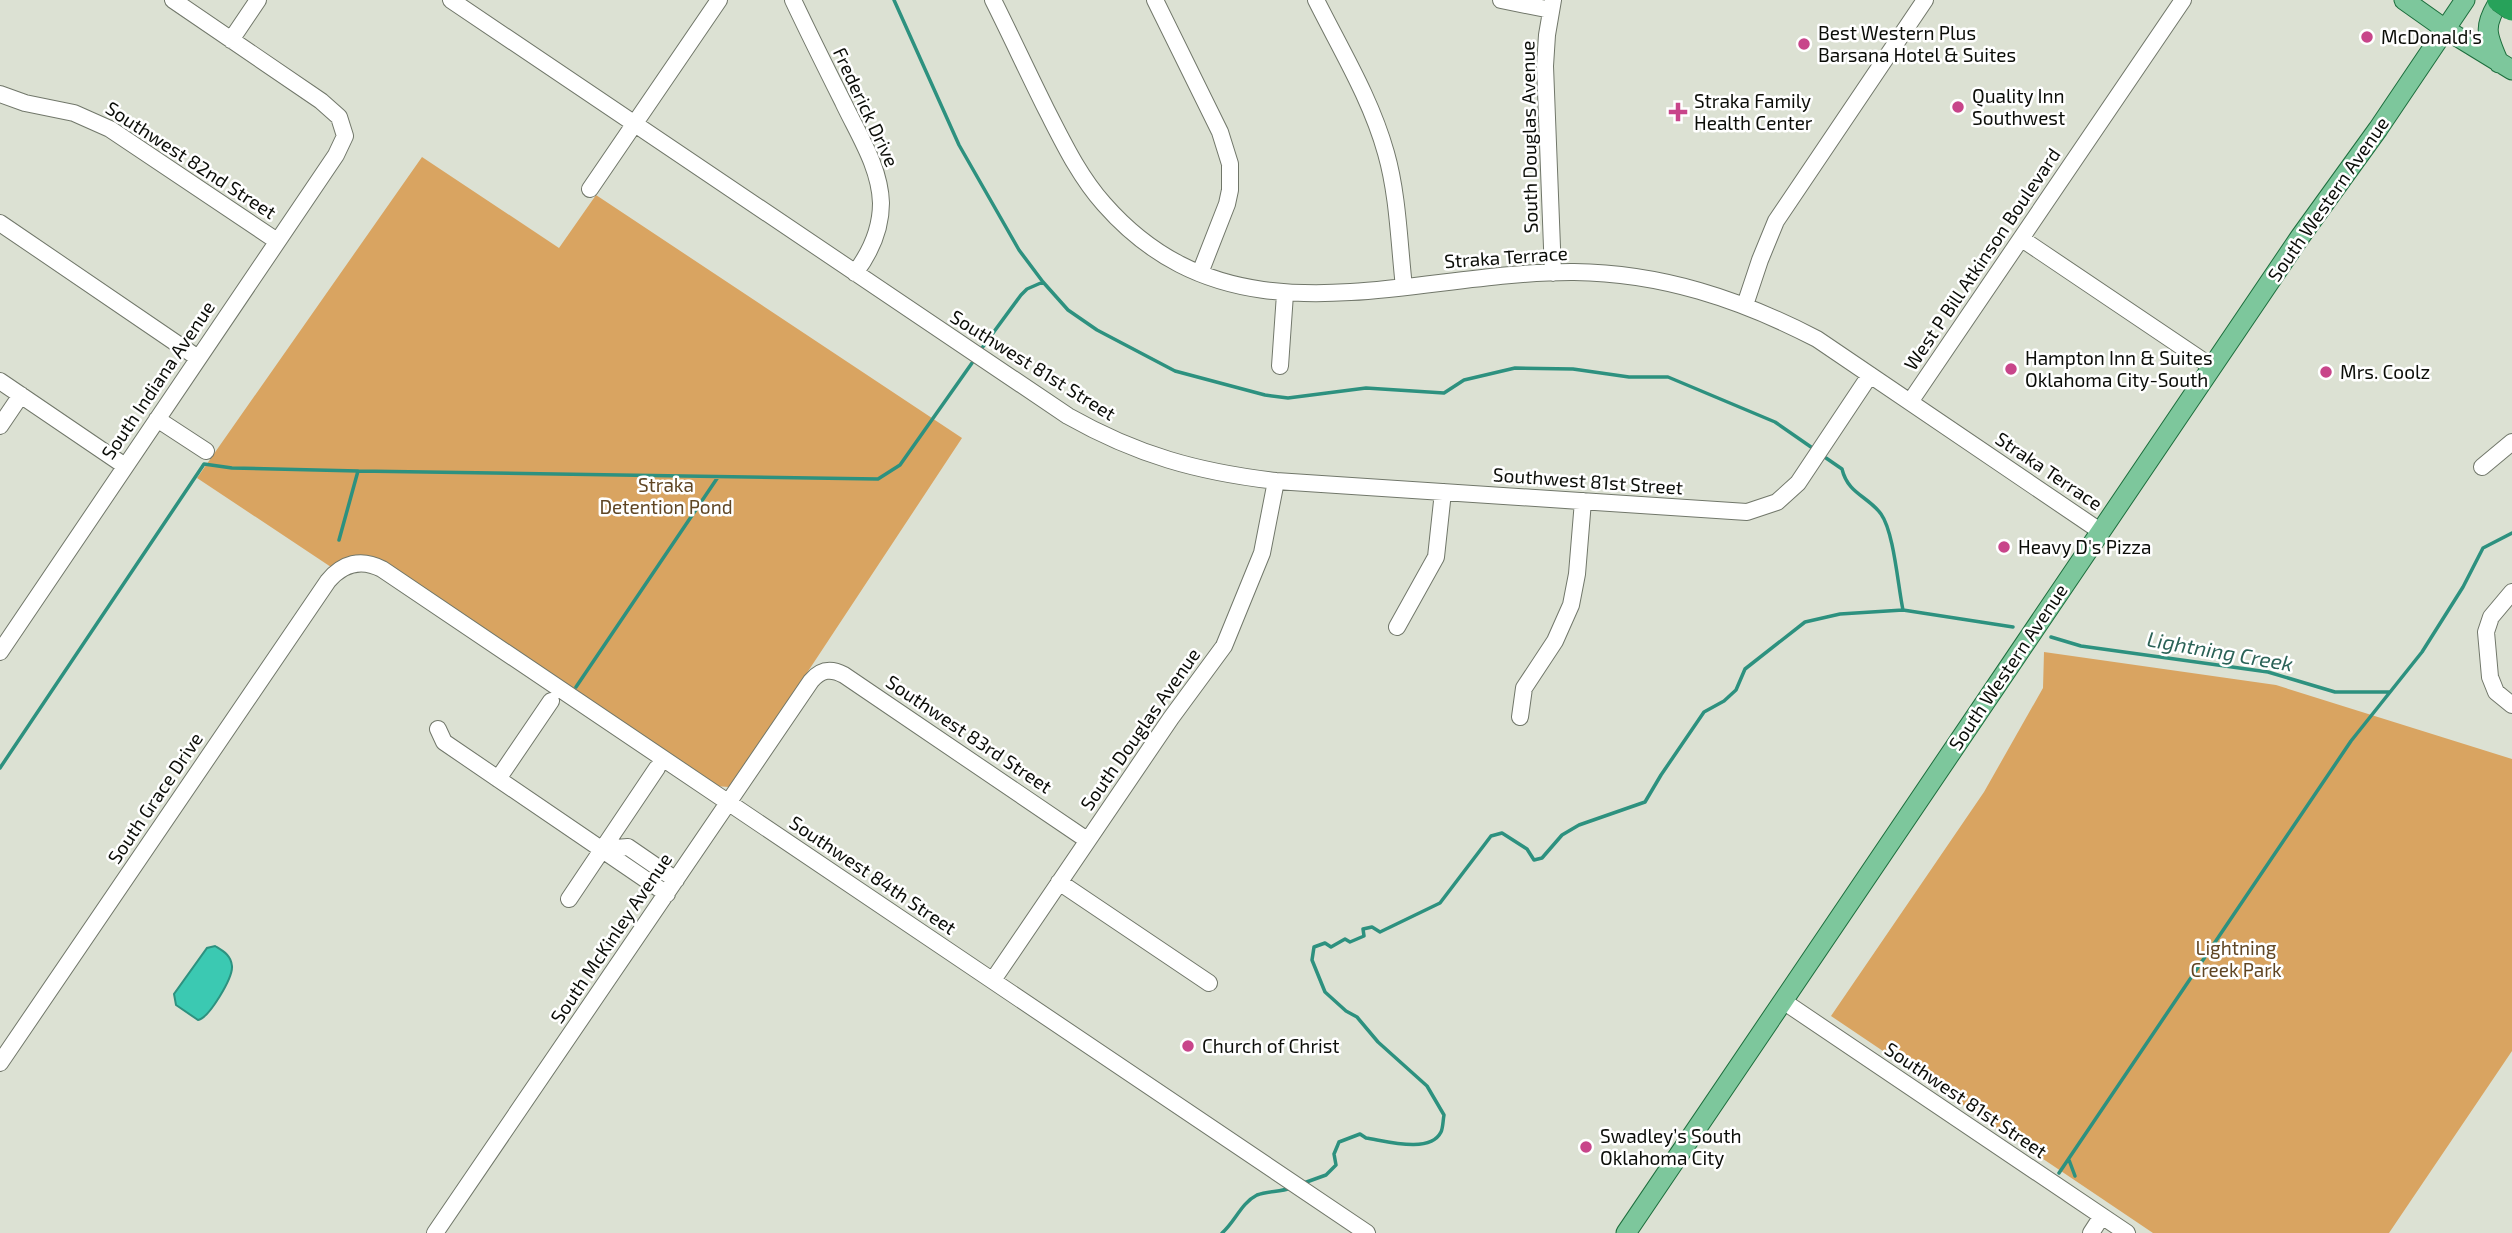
<svg xmlns="http://www.w3.org/2000/svg" width="2512" height="1233" font-family="'Exo 2',sans-serif">
<rect width="100%" height="100%" fill="#dce1d3"/>
<path fill="#d9a461" d="M422,157L559,248L596,195L962,438L735,782L729,787L715,786L373,556C357,554 345,558 331,567L197,478Z
M2044,652L2276,685L2512,759V1051L2389,1233H2153L1831,1016L1984,792L2043,688Z"/>
<path fill="#3bc9b2" stroke="#2d917f" stroke-width="2" d="M215,946C223,951 231,955 232,966C233,978 209,1018 198,1020L176,1005L174,994L207,948Z"/>
<g fill="none" stroke-linecap="round" stroke-linejoin="round">
<path stroke="#2d917f" stroke-width="3.5" d="M894,0L959,145L1019,250L1043,282L1068,310L1097,330L1175,371L1265,395L1288,398L1366,388L1444,393L1464,380L1515,368L1573,369L1629,377H1668L1775,422L1811,447
M982,348L1021,295L1027,289L1043,282
M1826,458L1842,469C1848,494 1868,496 1881,514C1894,532 1898,587 1903,610
M339,540L358,471
M2051,637L2081,646L2268,672L2335,692H2389
M576,687L718,477
M0,768L204,464L232,468L358,471L878,479L900,465L972,363
M2069,1160L2075,1176
M2059,1173L2351,741L2422,652L2463,587L2483,548L2512,533
M1301,1184L1326,1175L1336,1165L1334,1154L1339,1142L1360,1134L1366,1138C1386,1141 1430,1154 1441,1132C1443,1128 1443,1120 1444,1115L1427,1086L1378,1042L1357,1017L1346,1011L1325,992L1312,960L1314,947L1325,943L1331,947L1345,939L1350,942L1364,936L1363,929L1372,927L1380,932L1440,903L1491,836L1502,833L1527,849L1534,860L1542,858L1562,835L1579,825L1645,802L1661,775L1704,712L1724,701L1736,690L1745,669L1805,622L1840,614L1903,610L2013,627
M1222,1233C1235,1222 1241,1203 1257,1195C1268,1191 1280,1192 1291,1188"/>
<g stroke="#71776a" stroke-width="18">
<path id="minor" d="M451,0L1068,416C1137,455 1198,472 1276,481L1747,512L1777,502L1798,483L1870,375
M793,0C809,34 826,68 843,102C858,134 880,167 881,203C881,229 870,253 855,273
M993,0C1011,36 1028,73 1046,109C1063,142 1079,176 1104,204C1234,352 1409,271 1574,272C1661,273 1740,299 1817,339L2100,531
M1155,0L1220,132L1230,164V190L1227,204L1200,273
M1316,0C1341,50 1371,99 1386,153C1398,195 1399,243 1404,287
M1501,0L1551,10
M1553,0L1547,35L1545,66L1553,273
M231,40L258,0
M0,94L25,103L74,113L110,129L277,241
M590,189L719,0
M0,223L198,358
M2022,239L2212,367
M1745,305L1760,260L1776,221L1925,0
M1280,366L1285,294
M0,381L125,466
M1910,402L2183,0
M157,419L206,451
M0,426L21,395
M2482,467L2512,442
M2512,592L2491,617L2486,632L2490,677L2496,692L2512,705
M1397,627L1436,557L1443,492
M0,652L336,155L345,136L339,117L321,101L173,0
M1520,717L1524,688L1555,641L1571,605L1577,574L1583,501
M438,729L444,742L667,894
M498,779L551,701
M603,849L628,847L676,880
M1059,882L1209,983
M569,899L657,768
M993,980L1171,718L1224,646L1262,553L1276,481
M1783,1001L2127,1233
M0,1063L328,581C343,563 361,558 382,569L1367,1233
M435,1233L811,681C821,669 831,668 844,675L1087,840
M2091,1233L2102,1216"/>
</g>
<g stroke="#1d6e3d" stroke-width="21">
<path id="major" d="M2404,0L2445,29L2512,70
M2499,63C2487,35 2482,27 2500,0
M1626,1233L2300,237L2378,129L2465,0"/>
</g>
<use href="#minor" stroke="#fff" stroke-width="16"/>
<use href="#major" stroke="#7dc79c" stroke-width="19"/>
<g stroke="#1d6e3d" stroke-width="24" stroke-linecap="butt">
<path id="highway-bridge" d="M2499,0L2512,9"/>
</g>
<use href="#highway-bridge" stroke="#27a25a" stroke-width="23"/>
</g>
<g fill="#c8458a" stroke="#fff" stroke-width="2.5">
<circle cx="2367" cy="37" r="7"/>
<circle cx="1804" cy="44" r="7"/>
<circle cx="1958" cy="107" r="7"/>
<path d="M1674.5 101.5h7v7h7v7h-7v7h-7v-7h-7v-7h7z"/>
<circle cx="2011" cy="369" r="7"/>
<circle cx="2326" cy="372" r="7"/>
<circle cx="2004" cy="547" r="7"/>
<circle cx="1188" cy="1046" r="7"/>
<circle cx="1586" cy="1147" r="7"/>
</g>
<g text-anchor="middle" stroke-width="5" stroke-linejoin="round" paint-order="stroke">
<g font-size="19" fill="#0b0d08" stroke="#fff" text-anchor="start">
<text x="1818" y="40">Best Western Plus<tspan x="1818" dy="22">Barsana Hotel &amp; Suites</tspan></text>
<text x="2381" y="44">McDonald's</text>
<text x="1972" y="103">Quality Inn<tspan x="1972" dy="22">Southwest</tspan></text>
<text x="1694" y="108">Straka Family<tspan x="1694" dy="22">Health Center</tspan></text>
<text x="2025" y="365">Hampton Inn &amp; Suites<tspan x="2025" dy="22">Oklahoma City-South</tspan></text>
<text x="2340" y="379">Mrs. Coolz</text>
<text x="2018" y="554">Heavy D's Pizza</text>
<text x="1202" y="1053">Church of Christ</text>
<text x="1600" y="1143">Swadley’s South<tspan x="1600" dy="22">Oklahoma City</tspan></text>
</g>
<g font-size="19" fill="#0b0d08" stroke="#fff">
<text transform="translate(866 107) rotate(65)" y="7">Frederick Drive</text>
<text transform="translate(1529 137) rotate(-91)" y="7">South Douglas Avenue</text>
<text transform="translate(191 160) rotate(33)" y="7">Southwest 82nd Street</text>
<text transform="translate(2328 199) rotate(-55)" y="7">South Western Avenue</text>
<text transform="translate(1506 257) rotate(-4)" y="7">Straka Terrace</text>
<text transform="translate(1982 259) rotate(-56)" y="7">West P Bill Atkinson Boulevard</text>
<text transform="translate(1033 365) rotate(32)" y="7">Southwest 81st Street</text>
<text transform="translate(158 380) rotate(-56)" y="7">South Indiana Avenue</text>
<text transform="translate(2049 471) rotate(34)" y="7">Straka Terrace</text>
<text transform="translate(1588 481) rotate(4)" y="7">Southwest 81st Street</text>
<text transform="translate(2008 667) rotate(-56)" y="7">South Western Avenue</text>
<text transform="translate(1140 729) rotate(-55)" y="7">South Douglas Avenue</text>
<text transform="translate(969 734) rotate(34)" y="7">Southwest 83rd Street</text>
<text transform="translate(155 798) rotate(-56)" y="7">South Grace Drive</text>
<text transform="translate(873 875) rotate(34)" y="7">Southwest 84th Street</text>
<text transform="translate(611 938) rotate(-56)" y="7">South McKinley Avenue</text>
<text transform="translate(1966 1100) rotate(34)" y="7">Southwest 81st Street</text>
</g>
<g font-size="19" fill="#5f4523" stroke="#fff">
<text x="666" y="492">Straka<tspan x="666" dy="22">Detention Pond</tspan></text>
<text x="2236" y="955">Lightning<tspan x="2236" dy="22">Creek Park</tspan></text>
</g>
<g font-size="21" font-style="italic" fill="#2a6257" stroke="#fff">
<text transform="translate(2220 652) rotate(10)" y="7">Lightning Creek</text>
</g>
</g>
</svg>
